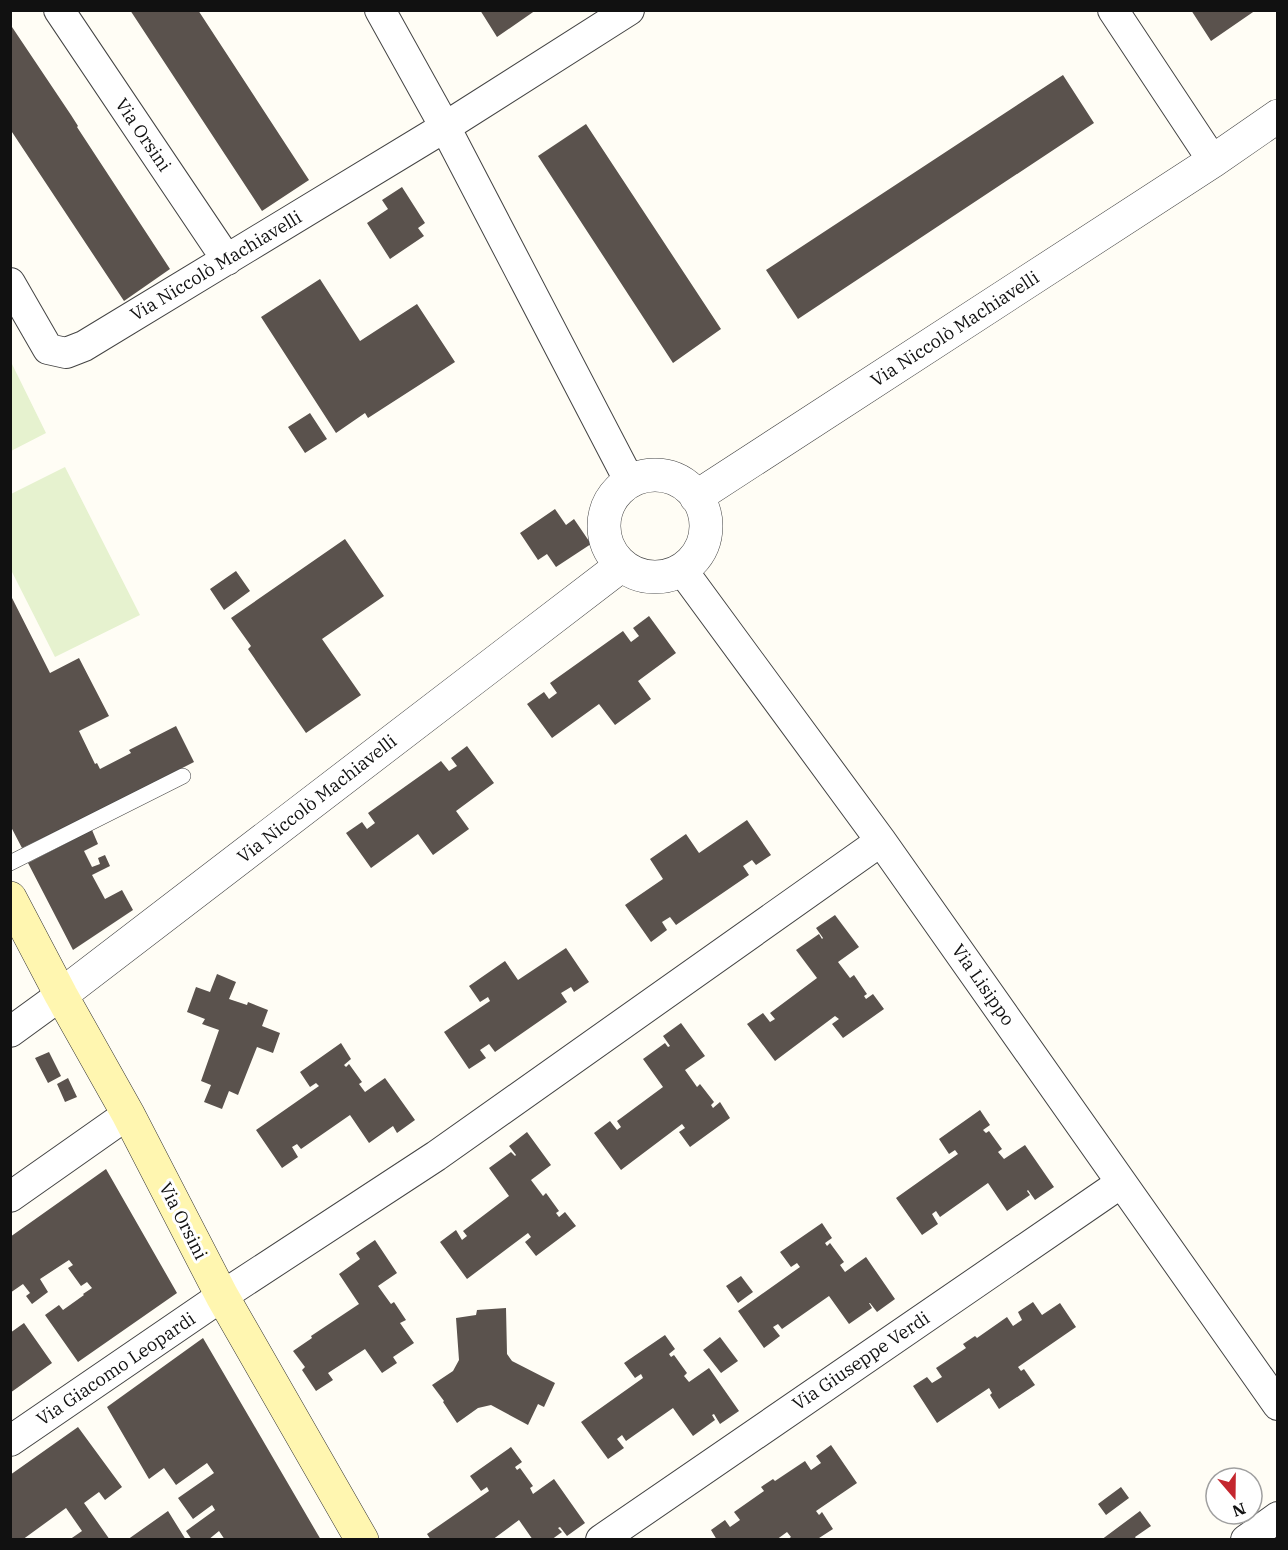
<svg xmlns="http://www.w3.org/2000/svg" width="1288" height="1550" viewBox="0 0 1288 1550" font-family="'IBM Plex Serif',serif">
<rect width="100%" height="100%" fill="#fffdf5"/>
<path fill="#e6f2cf" d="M11,362L46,433L11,451H10Z
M65,467L140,615L55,657L11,570V494Z"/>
<path fill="#5a524d" d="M130,10H198L309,180L262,211Z
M480,10H536L497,37Z
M1191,10H1256L1211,41Z
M10,24L71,115L78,126L77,127L170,269L124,301L10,129Z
M1063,75L1094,123L798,319L766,270Z
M586,124L721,329L673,363L538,156Z
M402,187L425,223L418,228L424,236L390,259L367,223L388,209L382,200Z
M320,279L360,341L417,304L455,362L368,418L365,413L336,433L261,317Z
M310,413L327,439L305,453L288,427Z
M555,509L566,525L574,519L591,544L556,567L547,554L538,560L520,533Z
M345,539L384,596L322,639L361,695L306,733L248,649L251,646L231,618Z
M236,571L250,591L224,610L210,589Z
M10,594L50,673L79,658L109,716L79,731L95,764L97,763L100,769L131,753L129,750L176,726L194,762L92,814L22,848L10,825Z
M649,616L676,653L638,681L651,699L615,725L599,704L552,738L527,704L544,692L549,699L557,693L550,683L623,631L631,642L639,636L633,628Z
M467,746L494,783L456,811L469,829L433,855L418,834L371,868L346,833L362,822L367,829L375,823L368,813L441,761L449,771L457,766L451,758Z
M747,820L771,855L756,865L752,860L743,866L749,875L676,925L670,917L662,922L667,930L651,942L625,905L663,879L650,859L686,834L699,853Z
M92,830L98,844L84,851L92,867L100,864L98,858L105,855L110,866L92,875L105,899L122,890L133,910L73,950L28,863Z
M835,915L859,947L838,962L850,978L854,975L867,994L864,996L866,999L873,994L884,1009L843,1038L832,1024L839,1019L835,1016L775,1061L747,1024L763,1013L770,1022L775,1019L770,1013L817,978L796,950L819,934L822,939L823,938L816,928Z
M566,948L589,982L574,992L571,987L561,993L567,1002L495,1052L489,1044L480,1050L486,1058L469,1069L444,1032L490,1001L488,997L480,1002L469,986L505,961L518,980Z
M217,974L236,982L229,999L247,1005L248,1002L268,1010L262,1026L280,1033L273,1053L257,1047L238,1095L229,1091L222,1109L204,1102L211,1085L201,1081L219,1030L202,1024L205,1019L187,1012L196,987L210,992Z
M681,1023L705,1056L685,1070L697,1087L700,1084L714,1102L711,1105L713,1108L720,1102L730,1118L690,1147L679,1132L685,1128L682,1124L621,1170L594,1133L610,1121L617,1130L621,1127L617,1121L663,1087L643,1059L665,1043L668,1047L670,1046L663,1036Z
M341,1043L351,1059L344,1065L346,1067L349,1064L362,1082L359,1084L365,1092L385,1078L415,1120L397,1133L393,1126L369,1143L350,1115L301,1149L297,1144L292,1147L298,1157L282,1168L256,1130L319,1086L316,1083L310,1087L300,1072Z
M49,1052L61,1076L48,1083L35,1058Z
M68,1078L77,1097L65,1102L57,1084Z
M980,1110L990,1125L983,1130L986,1133L989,1131L1002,1149L998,1152L1004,1159L1025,1145L1054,1187L1035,1200L1028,1190L1027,1191L1030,1195L1007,1211L988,1183L940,1217L936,1211L932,1214L938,1224L922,1235L896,1198L958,1154L955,1150L949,1154L939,1139Z
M527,1132L551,1165L531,1180L543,1196L546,1193L559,1211L556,1213L559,1217L565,1212L576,1226L536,1256L525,1242L531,1237L528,1233L467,1279L440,1242L456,1230L462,1240L467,1236L463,1231L509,1196L489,1168L511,1152L515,1156L516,1155L509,1146Z
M106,1169L177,1293L78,1362L45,1315L59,1305L63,1310L84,1295L83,1294L92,1288L87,1282L81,1286L68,1268L73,1265L69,1260L40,1279L48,1292L32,1304L26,1296L30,1293L23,1284L10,1293V1237Z
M822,1223L832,1238L825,1243L827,1246L830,1243L844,1262L840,1265L845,1272L866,1257L895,1299L877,1312L870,1303H869L872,1308L849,1324L829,1296L782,1329L778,1324L773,1327L780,1336L764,1348L738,1311L800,1267L797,1263L791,1267L780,1252Z
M375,1240L397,1273L378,1286L391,1304L394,1302L406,1320L400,1323L414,1343L393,1357L397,1363L382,1373L365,1349L328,1373L333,1380L316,1391L302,1370L305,1367L293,1351L312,1338L311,1336L359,1304L339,1274L360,1259L356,1253Z
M741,1276L753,1292L738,1303L726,1286Z
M1033,1302L1042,1315L1060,1303L1076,1327L1018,1367L1021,1371L1024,1369L1035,1385L999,1409L990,1395L992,1393L989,1388L937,1423L913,1386L927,1377L932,1383L942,1377L936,1368L966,1348L963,1344L975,1336L977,1338L1007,1317L1013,1326L1022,1320L1018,1312Z
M506,1308L507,1354L512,1361L555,1383L544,1407L538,1404L528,1425L491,1405L478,1408L457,1423L443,1402L444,1401L432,1385L453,1371L459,1360L456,1318L476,1315L477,1310Z
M24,1323L52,1363L10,1393V1333Z
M665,1335L675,1349L669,1354L671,1357L674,1355L687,1373L684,1376L689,1382L709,1368L739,1411L720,1424L714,1414L712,1415L715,1420L693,1436L673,1408L626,1441L622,1435L617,1439L624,1448L608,1459L581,1422L643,1378L641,1374L635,1378L624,1363Z
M720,1337L738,1361L721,1373L703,1350Z
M203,1338L321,1540H225L219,1531L208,1540H192L186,1531L215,1510L212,1505L193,1519L178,1498L214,1473L207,1463L176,1485L164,1468L149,1479L107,1407Z
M78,1427L122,1487L105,1500L99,1492L84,1503L110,1540H69L82,1531L66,1508L22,1540H10V1475Z
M831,1445L857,1483L816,1511L819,1515L822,1512L833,1529L816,1540H787L791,1537L787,1532L776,1540H717L711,1530L725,1520L730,1527L740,1520L734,1512L764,1491L761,1487L773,1479L775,1481L805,1461L811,1470L821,1463L816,1456Z
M511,1447L522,1462L515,1467L517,1470L520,1468L533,1486L530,1488L533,1494L554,1479L585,1523L567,1536L560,1527L558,1528L562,1532L551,1540H533L519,1520L492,1540H431L427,1534L489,1491L487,1487L481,1491L470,1476Z
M1121,1487L1129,1498L1106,1515L1098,1504Z
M168,1511L186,1540H127Z
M1140,1511L1151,1526L1135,1537L1137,1540H1101Z"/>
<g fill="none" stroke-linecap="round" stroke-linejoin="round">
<defs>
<path id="service" d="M10,863L183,776"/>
<path id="minor" d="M59,10L227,260
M380,10L445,127L630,482
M1113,10L1213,161
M10,283L48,349L66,353L84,346L445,127L629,10
M682,570L881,841L1278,1405
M10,1032L61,995
M10,1197L128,1114
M10,1441L222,1296L436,1156L881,841
M601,1540L1121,1183
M1246,1540L1278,1517"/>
<path id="tertiary" d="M604 526a51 51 0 1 1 102 0a51 51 0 1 1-102 0Z
M696,497L1213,161L1278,116
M61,995L622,565"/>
<path id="secondary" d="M10,898L61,995L128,1114L222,1296L362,1540"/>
</defs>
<use href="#service" stroke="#444" stroke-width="16"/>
<use href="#minor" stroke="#444" stroke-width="32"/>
<use href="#tertiary" stroke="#444" stroke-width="34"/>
<use href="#secondary" stroke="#333" stroke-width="34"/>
<use href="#service" stroke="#fff" stroke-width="15"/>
<use href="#minor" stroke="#fff" stroke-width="30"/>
<use href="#tertiary" stroke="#fff" stroke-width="33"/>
<use href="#secondary" stroke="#fff6b0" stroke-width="33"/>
</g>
<g text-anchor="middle" stroke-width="6" stroke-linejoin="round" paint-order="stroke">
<g font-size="18" fill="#111" stroke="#fff">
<text transform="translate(143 135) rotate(56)" y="6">Via Orsini</text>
<text transform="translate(216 266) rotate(-31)" y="6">Via Niccolò Machiavelli</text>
<text transform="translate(955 329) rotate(-33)" y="6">Via Niccolò Machiavelli</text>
<text transform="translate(317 799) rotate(-38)" y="6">Via Niccolò Machiavelli</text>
<text transform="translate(983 985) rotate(55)" y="6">Via Lisippo</text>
<text transform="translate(183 1221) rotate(63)" y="6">Via Orsini</text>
<text transform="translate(861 1361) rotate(-34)" y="6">Via Giuseppe Verdi</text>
<text transform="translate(116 1369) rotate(-34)" y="6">Via Giacomo Leopardi</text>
</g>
</g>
<rect width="1288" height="1550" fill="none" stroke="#111111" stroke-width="24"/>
<g transform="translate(1234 1496) rotate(160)"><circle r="28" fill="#ffffff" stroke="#a0a0a0" stroke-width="1.5"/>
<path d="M0-4.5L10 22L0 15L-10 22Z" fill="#c4262e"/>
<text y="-9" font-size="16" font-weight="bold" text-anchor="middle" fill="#111111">N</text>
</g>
</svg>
